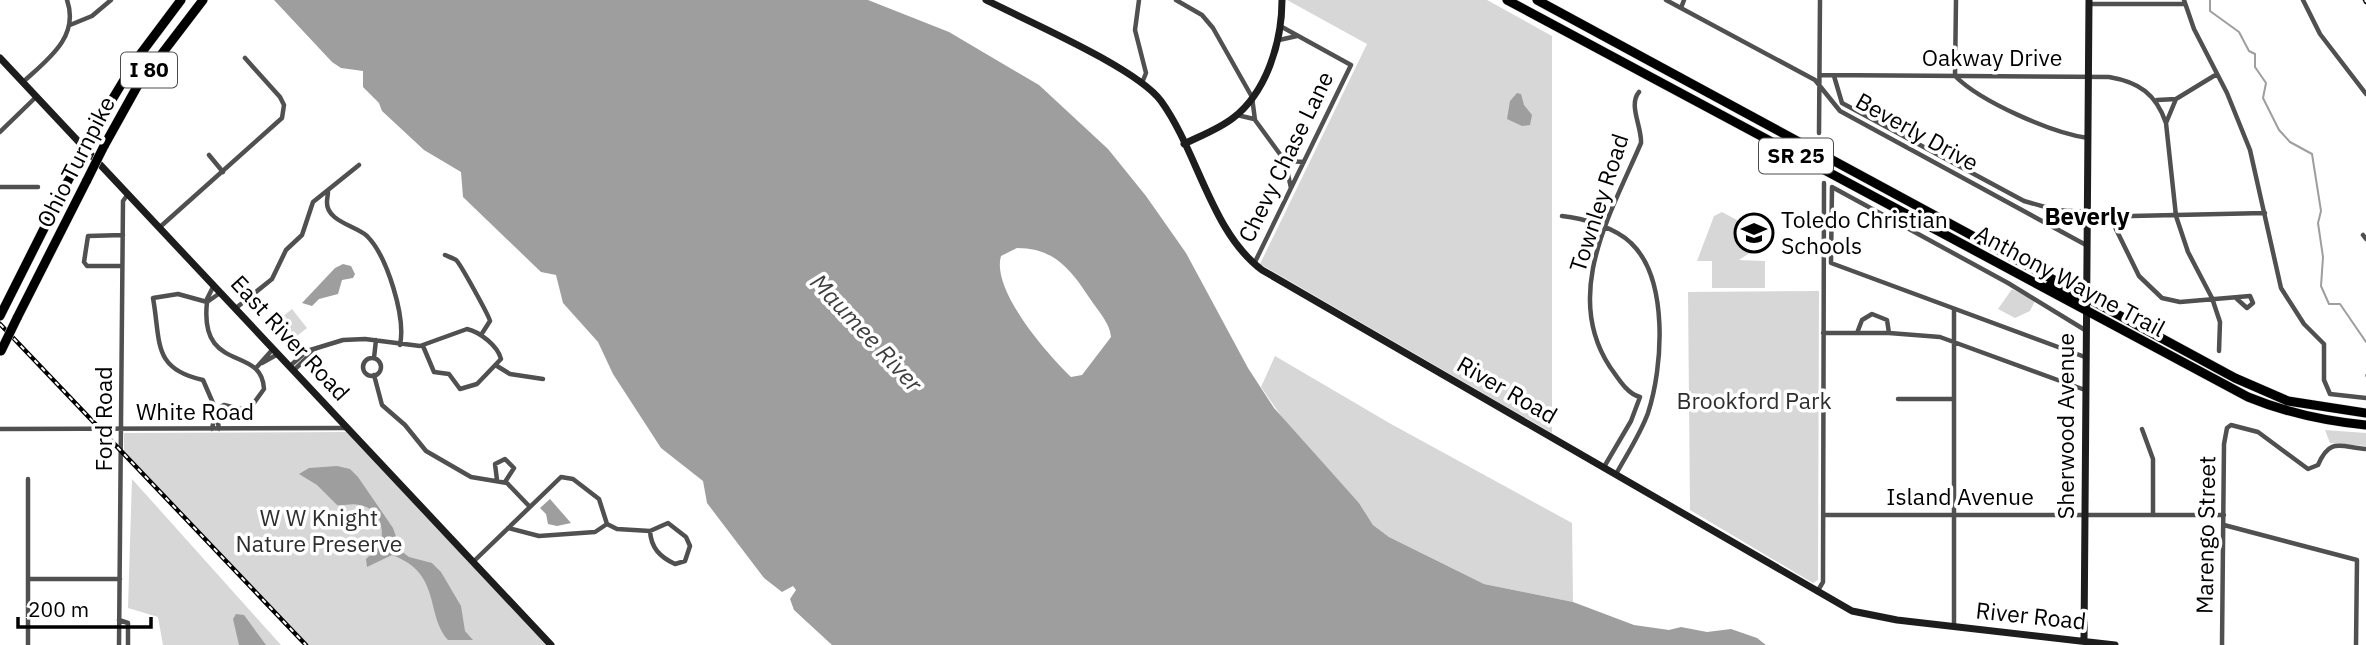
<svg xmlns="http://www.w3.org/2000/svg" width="2366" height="645" viewBox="0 0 2366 645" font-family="'IBM Plex Sans',sans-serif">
<rect width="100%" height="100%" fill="#fff"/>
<path fill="#d7d7d7" d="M1287,0H1487L1552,36V433L1260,264L1367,44Z
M1722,212L1759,232L1757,248L1739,260L1765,261V288H1712V261H1697L1714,216Z
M2012,289L2035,301L2030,311L2015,318L1998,309Z
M1819,291L1818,580L1813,583L1690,510L1688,292Z
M292,309L307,328L287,344L272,325Z
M1275,356L1391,424L1572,523L1573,602L1484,584L1389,537L1373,525L1359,503L1288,426L1261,387Z
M2325,430L2366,433V446L2330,443Z
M346,432L546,645H308L124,453V433Z
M132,479L281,645H163L158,617L128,608Z"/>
<path fill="#9e9e9e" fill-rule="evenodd" d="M274,0H868L949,32L1039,85L1108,149L1146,196L1186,253L1248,368L1274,408L1359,503L1373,525L1389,537L1484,584L1573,602L1634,625L1669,630L1681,627L1707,632L1731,629L1757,638L1766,645H832L794,610L790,599L796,590L793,586L782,592L764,578L707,503L703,481L661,448L613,374L598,342L563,303L556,275L541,272L463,197L461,172L424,150L382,111L379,103L363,87V71L341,68L332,62ZM1017,248C1057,248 1073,273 1093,303C1100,313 1110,324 1111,337L1082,375L1071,377C1047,354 991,290 1001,256Z
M1517,93L1521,94L1524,105L1532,115L1530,125L1522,126L1507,119L1510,101Z
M343,264L351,266L355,274L353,278L342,280L338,294L319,299L312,306L302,303L335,268Z
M337,466L350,469L358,477L393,528L401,551L409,557L432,563L441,572L461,606L465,631L473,640H448C425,614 442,573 392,555L367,567L366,559C371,554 378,550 380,543C386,526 377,507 359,505C352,503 344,506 337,505L317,485L299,474L309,468Z
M550,499L571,523L557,526L548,524L546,514L540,508Z
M236,614L244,615L266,645H239L233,619Z"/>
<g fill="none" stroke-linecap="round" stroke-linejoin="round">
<path stroke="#9e9e9e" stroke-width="2" d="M2210,0V11L2239,32L2249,51L2255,54V67L2266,83L2263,98L2279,130L2290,142L2312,154L2321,211L2318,223L2323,257L2321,286L2329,304H2340L2366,342
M2366,375V376"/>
<defs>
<path id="highway" d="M1507,0L2248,397C2287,413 2324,421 2366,425
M1537,0L2235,378L2288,401L2366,413
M92,133L136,60L181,0
M104,146L138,85L203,0
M2049,286L2074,297H2085
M0,316L75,167
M17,318L87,180"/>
</defs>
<use href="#highway" stroke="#dbdbdb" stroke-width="10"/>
<path stroke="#505050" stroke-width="4.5" d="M1139,0L1135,30L1146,73L1142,83
M1176,0L1202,15L1213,28L1252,97L1255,120L1285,161L1291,188
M1666,0L1815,80L1840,111L2086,245
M1956,0L1955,76C1981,102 2052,133 2088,138
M2184,0L2194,29L2227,93L2250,150L2281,288L2304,324L2324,344V380L2330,394L2366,398
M2303,0L2320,34L2366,94
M2089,4H2185
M1681,8L1684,0
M70,25L92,16L111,0
M1279,40L1297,36
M2217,74L2176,99L2166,123L2176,216L2188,252L2212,298L2220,322L2219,351
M1821,75L2109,77C2139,82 2156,94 2166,123
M1834,76L1842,103L2024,201L2056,210L2087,212
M23,82C47,60 80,37 67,0
M1639,92C1628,105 1642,127 1641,143C1611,213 1562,294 1610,367C1618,378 1627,394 1640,397
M2157,100L2176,99
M1237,115L1254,119
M0,132L36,97
M1819,133L1820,0
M209,155L223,172
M1286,161L1304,162
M0,187H38
M328,191C328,195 327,198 327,202C326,221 356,226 367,236C387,256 406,317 400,345
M1562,216C1583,218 1616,228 1631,243C1669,279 1663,367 1648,413C1640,435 1627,454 1616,474
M2087,217L2265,213
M2110,217L2139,276L2162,298L2180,302L2250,296L2253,303L2247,308L2237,299
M160,227L282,118L284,105L280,97L245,58
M2363,235L2366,239
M445,255C447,256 455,259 456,260C460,263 489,316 490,321L481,335
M1254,264L1351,65L1282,27
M122,266H87L84,262L88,236L123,235
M178,294L207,302C199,375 262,344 264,389L251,407L240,409L224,405L216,410L203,380C152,369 161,342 153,298Z
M206,301L214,285
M207,302L220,293
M236,308L272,279L286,250L302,235L313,202L359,165
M1954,310V627
M2085,330L2008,283L1832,187L1831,263L2085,357
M1823,333H1889L1940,337L2085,390
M1857,333L1862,320L1872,314L1887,320L1889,333
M374,358L376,340
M363 367a9 9 0 1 1 18 0a9 9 0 1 1-18 0Z
M262,363L278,354
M290,366L307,351L343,340L365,339L420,346L467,329C480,332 498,346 501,359L477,384L460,389L449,374L434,372L423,346
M497,366L510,374L543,379
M256,368L273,349
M294,370L315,350
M374,375L382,405L405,425L426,451L471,477L507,483L530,507
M1898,399H1954
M216,410L219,429
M0,429L346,428
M212,429L216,410
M2142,429L2153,459V515
M1604,467L1631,421L1640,397
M497,480L495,464L505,459L514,468L505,482
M1823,515H2224
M2224,525L2357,560L2356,645
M508,528L539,536L595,532L607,524L617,529L650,531C651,548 660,557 675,564L685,561L690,546L686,537L668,523L650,531
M473,562L561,477L573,479L599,499L607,524
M28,579H120
M1817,592L1823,582L1824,183
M119,620L128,623V645
M28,645V479
M119,645L123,201L128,194
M2222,645L2224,444L2227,428L2231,425L2258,432L2308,469L2318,465C2330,437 2340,447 2366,449"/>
<path stroke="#1d1d1d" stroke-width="7" d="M986,0C1027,21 1137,68 1161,101C1198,152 1211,232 1262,270L1852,611L1897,620L2115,645
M0,58L551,645
M1184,144C1200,136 1219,129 1233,118C1267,92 1282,41 1282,0
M2084,641L2089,0"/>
<use href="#highway" stroke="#000" stroke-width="9"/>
<defs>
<path id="rail" d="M2365,0L2366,2
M0,324L306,645"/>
</defs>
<use href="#rail" stroke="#000" stroke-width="4.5"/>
<use href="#rail" stroke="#fff" stroke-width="2" stroke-dasharray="5" stroke-linecap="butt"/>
<defs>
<path id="highway-bridge" d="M75,167L92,133
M87,180L104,146
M1,351L17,318"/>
</defs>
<use href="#highway-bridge" stroke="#dbdbdb" stroke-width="10" stroke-linecap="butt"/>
<use href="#highway-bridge" stroke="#000" stroke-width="9"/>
</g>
<defs>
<symbol id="school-ring" viewBox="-11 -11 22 22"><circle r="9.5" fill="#fff" stroke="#000" stroke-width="1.5"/><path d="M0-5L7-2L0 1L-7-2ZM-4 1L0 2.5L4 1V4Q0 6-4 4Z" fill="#000"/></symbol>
</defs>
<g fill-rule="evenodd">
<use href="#school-ring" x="1732" y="211" width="44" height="44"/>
</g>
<g text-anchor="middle" stroke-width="7" stroke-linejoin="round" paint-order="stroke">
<g fill="#fff" stroke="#4c4c4c" stroke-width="2">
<rect x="121" y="52.5" width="56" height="35" rx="5"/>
<rect x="1759" y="138.5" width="74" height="35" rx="5"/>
</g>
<g font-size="21" font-weight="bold" fill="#000">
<text x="149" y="77">I 80</text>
<text x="1796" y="163">SR 25</text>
</g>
<g font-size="23" fill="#000" stroke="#fff">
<text x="1992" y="66">Oakway Drive</text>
<text transform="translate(1917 132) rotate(29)" y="8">Beverly Drive</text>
<text transform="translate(1286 157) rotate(-64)" y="8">Chevy Chase Lane</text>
<text transform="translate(76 162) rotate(-63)" y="8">Ohio Turnpike</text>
<text transform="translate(1599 203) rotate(-72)" y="8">Townley Road</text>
<text transform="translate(2070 281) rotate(28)" y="8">Anthony Wayne Trail</text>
<text transform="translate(290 338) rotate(47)" y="8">East River Road</text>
<text transform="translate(1507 390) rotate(30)" y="8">River Road</text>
<text x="195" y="420">White Road</text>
<text transform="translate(104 419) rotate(-90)" y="8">Ford Road</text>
<text transform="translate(2066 426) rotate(-90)" y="8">Sherwood Avenue</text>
<text x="1960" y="505">Island Avenue</text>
<text transform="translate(2206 535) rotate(-89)" y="8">Marengo Street</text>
<text transform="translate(2031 616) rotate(6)" y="8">River Road</text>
</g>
<g font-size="23" fill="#000" stroke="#fff" text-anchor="start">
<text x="1781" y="228">Toledo Christian<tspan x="1781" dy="26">Schools</tspan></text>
</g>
<g font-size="23" fill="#2e2e2e" stroke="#fff">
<text x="1754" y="409">Brookford Park</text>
<text x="319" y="526">W W Knight<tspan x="319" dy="26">Nature Preserve</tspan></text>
</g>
<g font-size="24" font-weight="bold" fill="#000" stroke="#fff">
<text x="2087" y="225">Beverly</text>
</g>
<g font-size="24" font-style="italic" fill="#3f3f3f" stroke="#fff">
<text transform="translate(866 333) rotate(47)" y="8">Maumee River</text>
</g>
</g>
<path d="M18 617v10h133v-10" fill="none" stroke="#000000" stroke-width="3.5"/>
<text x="28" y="617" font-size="21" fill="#000000" stroke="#ffffff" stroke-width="5" paint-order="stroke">200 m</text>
</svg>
